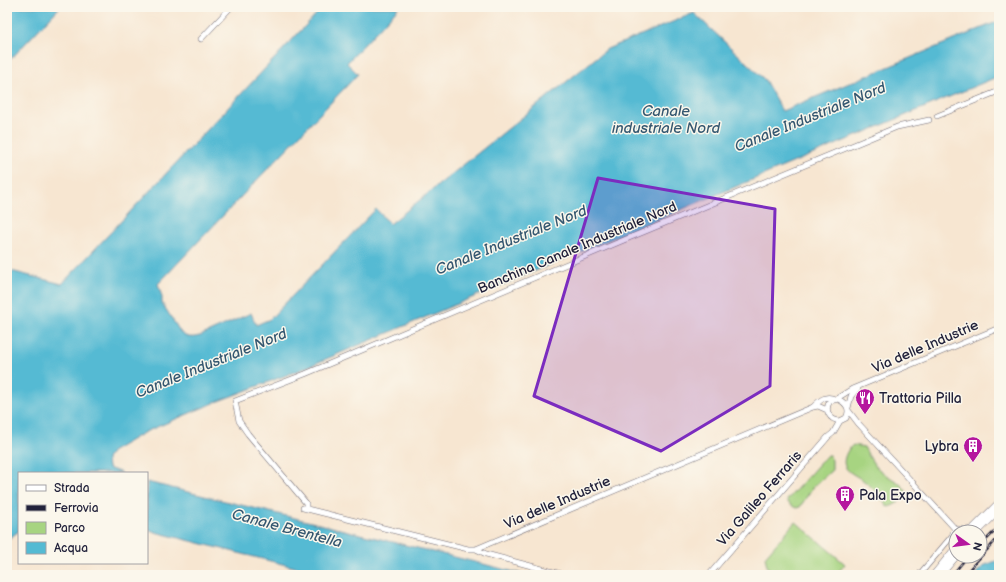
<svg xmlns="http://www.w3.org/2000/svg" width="1006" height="582" viewBox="0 0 1006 582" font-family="'Balsamiq Sans',sans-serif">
<rect width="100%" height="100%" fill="#fbf7ec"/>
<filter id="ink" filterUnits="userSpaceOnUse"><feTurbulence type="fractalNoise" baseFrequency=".025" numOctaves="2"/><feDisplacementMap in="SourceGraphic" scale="8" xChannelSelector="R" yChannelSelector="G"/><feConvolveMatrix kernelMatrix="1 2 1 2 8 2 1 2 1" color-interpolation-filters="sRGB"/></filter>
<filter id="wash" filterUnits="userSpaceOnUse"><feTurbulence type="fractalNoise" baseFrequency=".012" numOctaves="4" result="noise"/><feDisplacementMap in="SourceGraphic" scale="16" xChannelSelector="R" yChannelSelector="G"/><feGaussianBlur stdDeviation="0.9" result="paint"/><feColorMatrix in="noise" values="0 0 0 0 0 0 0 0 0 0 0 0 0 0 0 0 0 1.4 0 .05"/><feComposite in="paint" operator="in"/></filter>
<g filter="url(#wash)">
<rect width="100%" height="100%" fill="#f7e6d1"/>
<path fill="#a7d481" stroke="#647b5e" d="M853,445L864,447C869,456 873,465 881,471C889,478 901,482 906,491C905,498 895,506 888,507C880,497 874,488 864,481C859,477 849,473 846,468C841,462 847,449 853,445Z
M827,455H829L832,460V470L813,487L800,507L796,508C792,506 788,504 787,500Z
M796,522L845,564L836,575H769L765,557L794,523Z"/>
<path fill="#54bad3" stroke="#3b6e87" d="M7,7H60L7,63Z
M323,7H399L347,63L358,74L158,284L162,297V303L181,333C187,338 192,338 200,336L251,313L256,325L270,319L376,209L390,224L607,49L694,13L765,80L782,111L999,21V76L300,370L221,400L145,432L111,452L107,459L108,468L122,473H19V531L7,540V270L62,284Z
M147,482L483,564L526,575H326L147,530Z
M999,560V575H974L985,565Z"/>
</g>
<g filter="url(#ink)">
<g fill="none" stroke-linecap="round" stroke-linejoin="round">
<defs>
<path id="minor" d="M201,39L231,7
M937,116L999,91
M836,399L852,389L999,328
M838,399C846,403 851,409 846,418L840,421C829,420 824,410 830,401Z
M813,407C820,400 825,395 835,399
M848,408L851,396L858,388
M848,410L858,423L958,532
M303,508L468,549H476L813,407L818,406L827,410
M306,509V503L248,434L239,421L235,401L305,374L624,240L897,127L929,120
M956,529L965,530L974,529
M476,549L486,554L565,575
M709,575L828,437L833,433L840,421
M919,575L952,536L954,531V527"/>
<path id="highway" d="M970,532L999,503
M977,532L999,510
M934,575L956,548
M940,575L956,556"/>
</defs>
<use href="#minor" stroke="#6d6770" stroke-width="6"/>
<use href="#highway" stroke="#6d6770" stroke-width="8"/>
<use href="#minor" stroke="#fff" stroke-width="5"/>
<use href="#highway" stroke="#fff" stroke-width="7"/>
<defs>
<path id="rail" d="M980,546L999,527
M952,575L968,556
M964,575L999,537"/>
</defs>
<use href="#rail" stroke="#22223b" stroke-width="2.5"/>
<use href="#rail" stroke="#fbf7ec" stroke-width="1" stroke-dasharray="3" stroke-linecap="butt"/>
</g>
</g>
<path fill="#7b2cbf" fill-opacity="0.2" stroke="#7b2cbf" stroke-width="3" stroke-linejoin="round" d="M598,178L775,209L770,386L661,451L534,396Z"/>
<defs>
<symbol id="restaurant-pin" viewBox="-11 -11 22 30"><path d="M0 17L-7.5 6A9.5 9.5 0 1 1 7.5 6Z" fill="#b5179e" stroke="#fbf7ec"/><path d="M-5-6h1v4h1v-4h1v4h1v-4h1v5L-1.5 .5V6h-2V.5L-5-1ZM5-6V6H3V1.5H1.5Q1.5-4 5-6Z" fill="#fff"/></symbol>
<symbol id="building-pin" viewBox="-11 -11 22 30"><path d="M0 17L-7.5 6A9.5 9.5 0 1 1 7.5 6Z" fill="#b5179e" stroke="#fbf7ec"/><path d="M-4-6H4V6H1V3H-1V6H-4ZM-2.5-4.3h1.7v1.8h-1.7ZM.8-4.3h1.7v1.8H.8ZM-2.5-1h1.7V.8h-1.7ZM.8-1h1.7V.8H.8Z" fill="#fff"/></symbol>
</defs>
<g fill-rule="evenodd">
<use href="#restaurant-pin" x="854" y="387" width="22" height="30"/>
<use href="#building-pin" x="962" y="435" width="22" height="30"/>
<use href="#building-pin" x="834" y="484" width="22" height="30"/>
</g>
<g text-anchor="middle" stroke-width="3" stroke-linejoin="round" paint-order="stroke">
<g font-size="14" fill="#22223b" stroke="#fbf7ec">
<text transform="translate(577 247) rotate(-23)" y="5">Banchina Canale Industriale Nord</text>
<text transform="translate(925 346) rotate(-23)" y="5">Via delle Industrie</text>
<text transform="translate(759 498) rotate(-49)" y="5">Via Galileo Ferraris</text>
<text transform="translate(557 502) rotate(-23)" y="5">Via delle Industrie</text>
</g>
<g font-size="14" fill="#22223b" stroke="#fbf7ec" text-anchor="start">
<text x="879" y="403">Trattoria Pilla</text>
<text x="959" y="451" text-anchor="end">Lybra</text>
<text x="859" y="500">Pala Expo</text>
</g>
<g font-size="15" font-style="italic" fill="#345770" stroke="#fbf7ec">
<text x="666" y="116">Canale<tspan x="666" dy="17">industriale Nord</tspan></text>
<text transform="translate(810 117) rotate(-22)" y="5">Canale Industriale Nord</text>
<text transform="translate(511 240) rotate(-22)" y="5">Canale Industriale Nord</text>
<text transform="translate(211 363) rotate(-22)" y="5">Canale Industriale Nord</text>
<text transform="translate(287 528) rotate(15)" y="5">Canale Brentella</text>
</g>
</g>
<rect width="1006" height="582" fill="none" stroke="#fbf7ec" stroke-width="24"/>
<rect x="18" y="472" width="130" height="92" fill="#fbf7ec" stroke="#a4a2a5"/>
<rect x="26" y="485" width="20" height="6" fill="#ffffff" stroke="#a4a2a5"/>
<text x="54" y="492" font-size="12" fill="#22223b">Strada</text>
<rect x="26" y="505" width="20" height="6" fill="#22223b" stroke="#a4a2a5"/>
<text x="54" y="512" font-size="12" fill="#22223b">Ferrovia</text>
<rect x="26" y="522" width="20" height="12" fill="#a7d481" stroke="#a4a2a5"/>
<text x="54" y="532" font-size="12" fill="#22223b">Parco</text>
<rect x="26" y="542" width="20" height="12" fill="#54bad3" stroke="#a4a2a5"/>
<text x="54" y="552" font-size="12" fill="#22223b">Acqua</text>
<g transform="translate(968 544) rotate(104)"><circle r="19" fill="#fbf7ec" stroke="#a4a2a5"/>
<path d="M0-3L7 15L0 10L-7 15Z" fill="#b5179e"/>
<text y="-6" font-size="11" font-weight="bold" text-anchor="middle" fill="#22223b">N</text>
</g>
</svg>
